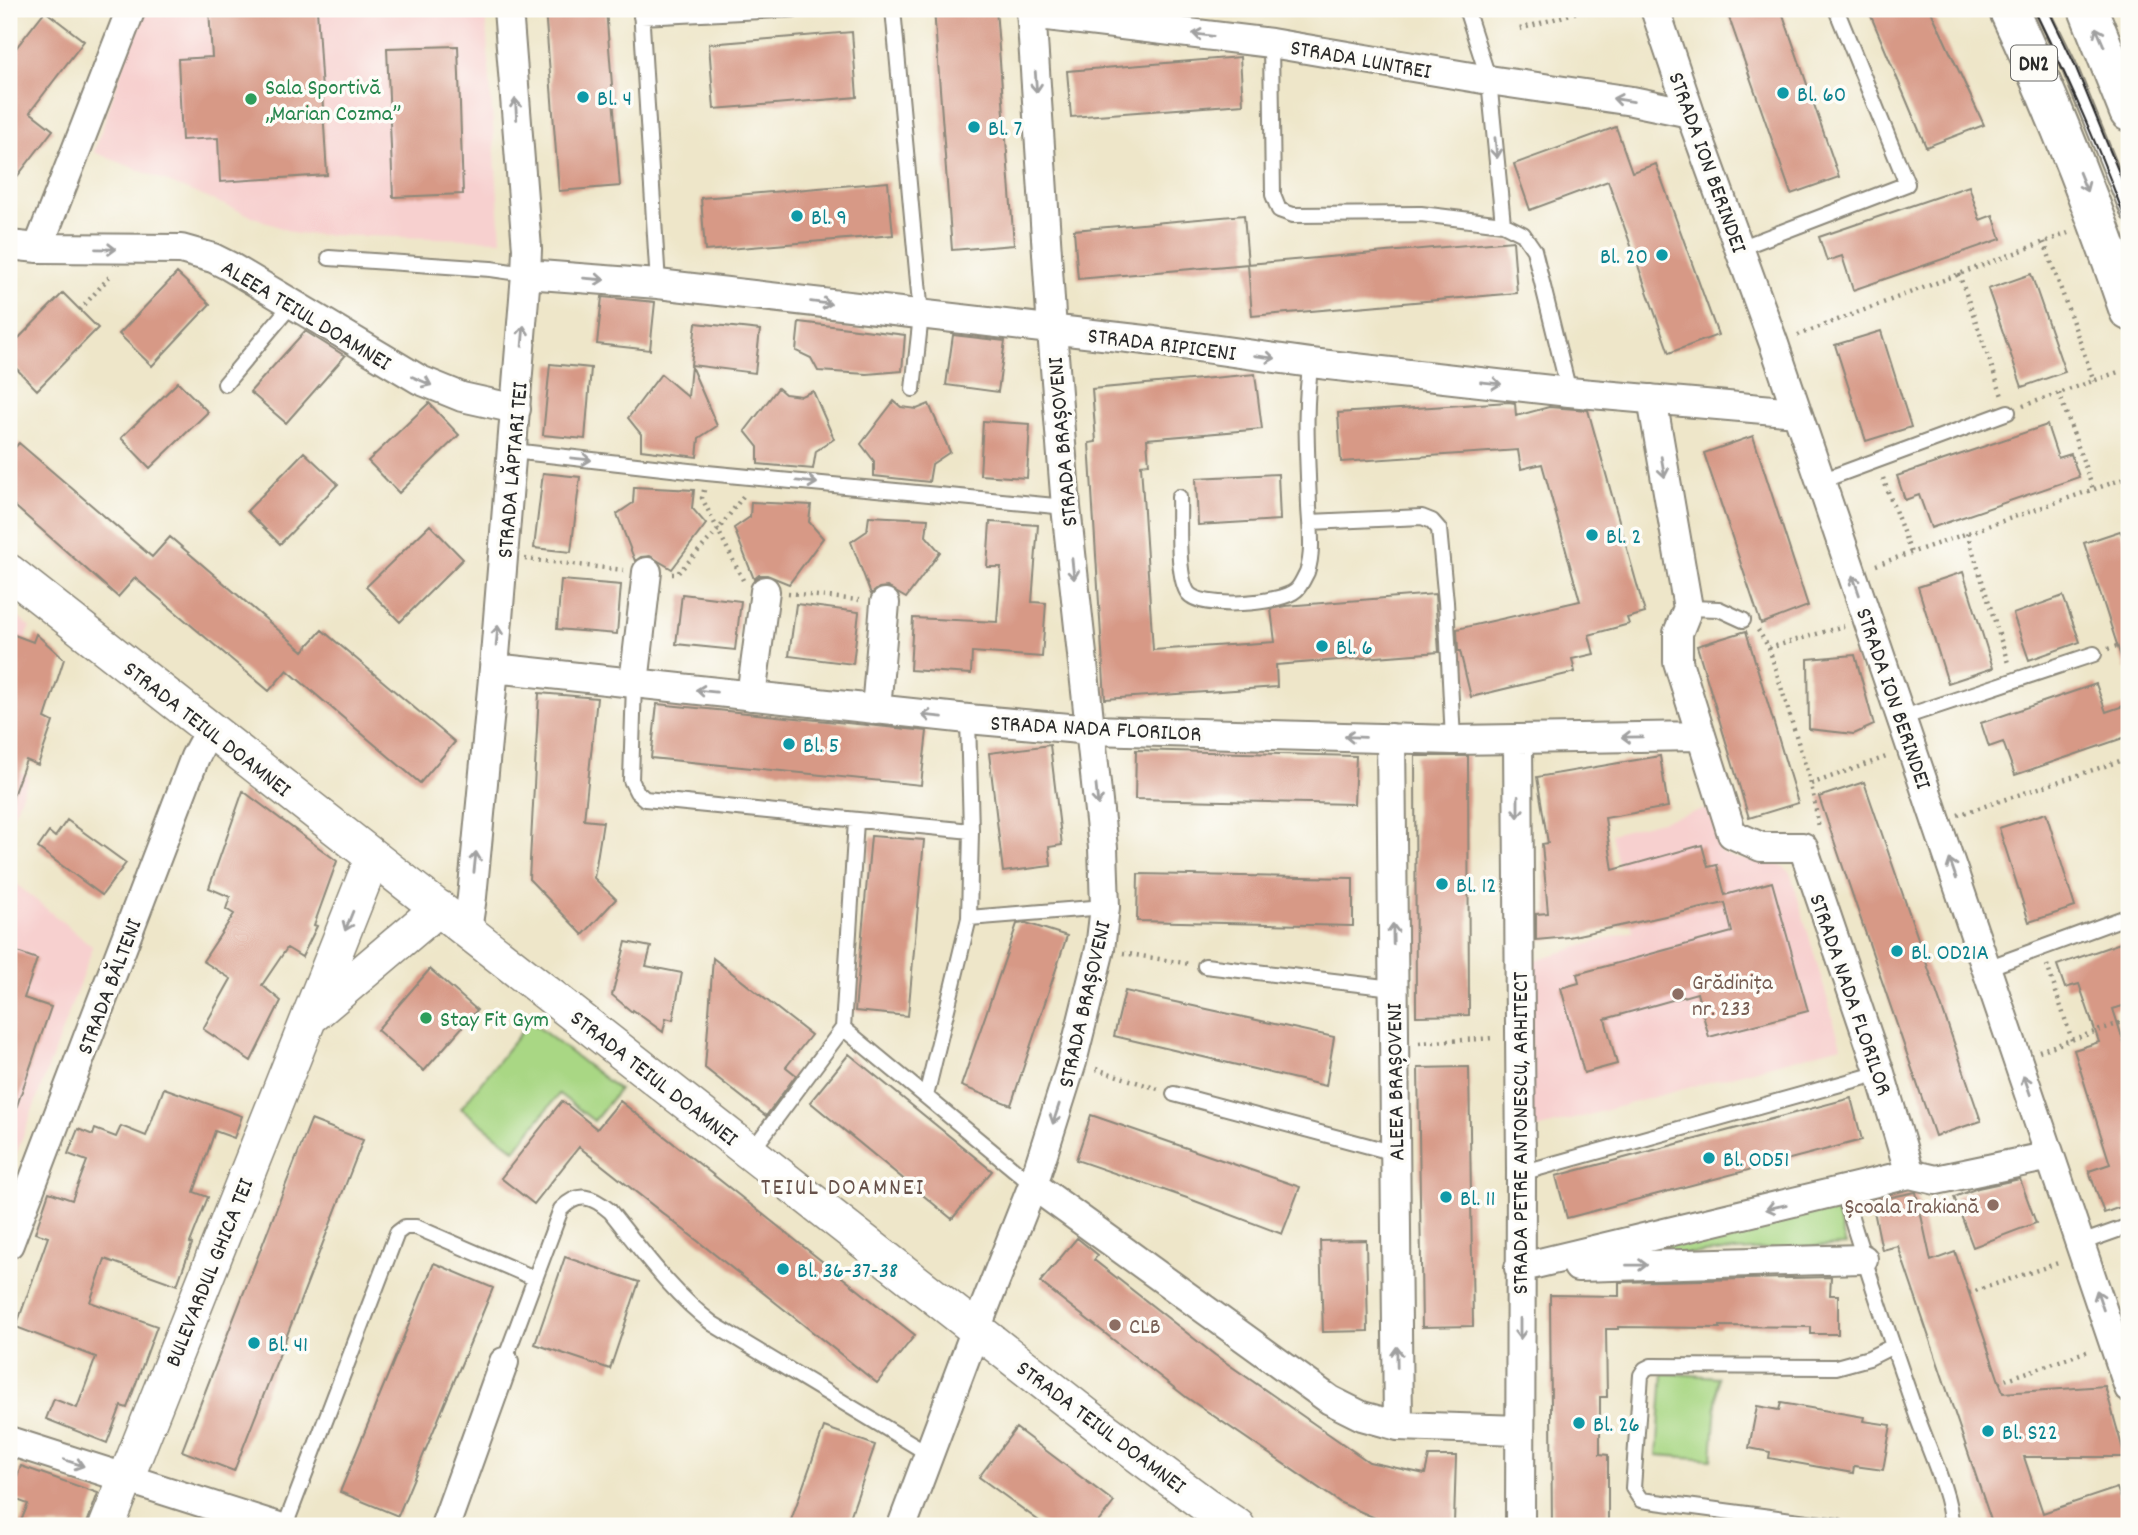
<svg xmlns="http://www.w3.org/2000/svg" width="2138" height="1535" viewBox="0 0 2138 1535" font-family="Dekko,sans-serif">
<rect width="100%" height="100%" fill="#fdfcf7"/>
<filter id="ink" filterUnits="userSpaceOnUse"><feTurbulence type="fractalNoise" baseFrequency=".0143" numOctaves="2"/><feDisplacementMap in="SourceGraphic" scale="14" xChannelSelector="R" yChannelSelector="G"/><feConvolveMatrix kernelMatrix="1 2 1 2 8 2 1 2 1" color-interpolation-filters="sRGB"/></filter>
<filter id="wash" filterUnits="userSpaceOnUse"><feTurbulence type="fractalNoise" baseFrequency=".00686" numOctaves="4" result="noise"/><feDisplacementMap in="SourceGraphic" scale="28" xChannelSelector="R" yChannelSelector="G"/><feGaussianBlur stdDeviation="1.57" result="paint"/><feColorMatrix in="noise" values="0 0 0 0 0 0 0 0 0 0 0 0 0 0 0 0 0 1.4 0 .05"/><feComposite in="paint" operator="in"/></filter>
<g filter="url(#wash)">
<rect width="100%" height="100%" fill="#eee6c9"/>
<path fill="#f7d0cf" d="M142,9H485L501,240L296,234L94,152Z
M9,610L30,627L9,687Z
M9,769L29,776L9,826Z
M1711,808L1722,853L1734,858L1777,863L1790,871L1841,1046L1530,1131L1531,961L1633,931L1611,834Z
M9,878L93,947L9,1174Z"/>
<path fill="#a9d784" stroke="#6a8158" stroke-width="2" d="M530,1021L619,1090L594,1121L559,1094L515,1150L461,1108Z
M1834,1204L1846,1245L1592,1259Z
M1663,1373L1718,1377L1712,1459L1657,1455Z"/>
<g id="blocks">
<path fill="#d79986" d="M209,9H317L327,175L220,182L218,138L182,140L178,59L212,57Z
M545,9H606L620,186L559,191Z
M934,9H996L1014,245L952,250Z
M1726,9H1781L1839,177L1791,194Z
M1868,9H1930L1984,125L1926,147Z
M45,11L84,41L30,112L53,130L9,187V57Z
M852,32L857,97L714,109L709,44Z
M458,46L463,194L393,197L387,48Z
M1240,57L1243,104L1071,117L1067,71Z
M1616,127L1632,172L1656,164L1718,335L1669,353L1608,181L1530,210L1514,164Z
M888,182L893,235L705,251L701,198Z
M1969,186L1980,220L1993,215L2001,239L1853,290L1842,256L1827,261L1819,237Z
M1244,215L1248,264L1078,279L1074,230Z
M1513,241L1517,293L1252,316L1248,264Z
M177,273L210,304L152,366L119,334Z
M2031,274L2065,372L2022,387L1988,289Z
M63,293L98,328L37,390L9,361V348Z
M602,297L655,302L650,350L597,344Z
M799,322L905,335L902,371L867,374L818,371L811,358L796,351Z
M696,323L760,330L755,373L691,365Z
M305,331L345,356L286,423L250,392Z
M1881,331L1911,427L1866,441L1835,345Z
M953,335L1005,341L998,392L946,385Z
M550,364L591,368L585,439L543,435Z
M691,366L717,426L699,438L697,457L641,450V434L628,418L661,374L688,397Z
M1255,374L1262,429L1147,439L1149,464L1141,465L1153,650L1275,642L1271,609L1285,606L1435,594L1439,652L1276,665L1277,687L1105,699L1089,443L1096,442L1092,389Z
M178,382L208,412L150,468L121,438Z
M778,388L785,394L801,396L813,391L834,439L816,451L813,469L758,464V447L745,431Z
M894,401L901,407L917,409L929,404L950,452L932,464L929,482L874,476V461L861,444Z
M1509,402L1515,403L1516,416L1549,407L1588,410L1645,613L1627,618L1629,624L1589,635L1594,654L1572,659L1575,672L1471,697L1460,651H1458L1457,629L1580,601L1542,464L1521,469L1518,450L1341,462L1338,413Z
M429,403L459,435L399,493L368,461Z
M983,421L1030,424L1027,478L980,475Z
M2047,425L2058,458L2071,454L2079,477L1931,528L1919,495L1905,500L1897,476Z
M1753,436L1808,606L1761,624L1704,453Z
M19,443L152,557L170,537L303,651L322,630L455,742L420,783L287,670L269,691L135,578L118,597L9,501V454Z
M304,452L338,484L280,544L247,511Z
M543,473L580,477L571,552L534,548Z
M1278,474L1280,520L1198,525L1196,478Z
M634,487L694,490L692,508L706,524L672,569L650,556L641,557L635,561L617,514L633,503Z
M751,502L811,505L809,522L823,538L789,584L767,575H759L754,579L734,528L750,517Z
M869,516L928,519L926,536L940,552L906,598L887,587L879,588L871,594L851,542L867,531Z
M990,522L1038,525L1032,602L1046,603L1042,657L972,652L971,674L910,670L913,618L997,622L1001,567H987Z
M430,525L463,559L400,622L366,587Z
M2120,531L2129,546V668L2125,669L2084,543Z
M1963,572L1993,668L1948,683L1918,587Z
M561,580L621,585L617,634L557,629Z
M682,594L741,601L735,650L676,644Z
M2063,596L2080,642L2029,660L2013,614Z
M796,604L859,612L853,664L789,656Z
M1746,631L1798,803L1749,818L1697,646Z
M9,633L33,642L36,634L64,659L45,718L53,722L38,765L26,760L11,801L9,800Z
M1855,655L1874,725L1854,734L1809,729L1808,659Z
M2096,684L2106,712L2129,704V736L2015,775L2003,742L1989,747L1981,723Z
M539,693L597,698L584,820L603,822L594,878L616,899L583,935L529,879Z
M657,704L927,731L921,785L651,758Z
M1050,745L1062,845L1049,847L1051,866L1003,872L989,753Z
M1136,750L1356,756L1354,804L1135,799Z
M1415,756H1468L1469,1015L1416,1016Z
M1660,756L1668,807L1605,818L1613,870L1702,845L1708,867L1717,865L1725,895L1772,882L1808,1011L1709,1037L1697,993L1605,1019L1617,1064L1584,1073L1561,988L1579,983L1577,974L1732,932L1725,903L1569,937L1536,940V914L1548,913L1542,844L1548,843L1537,777Z
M1864,782L1981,1121L1935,1136L1819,797Z
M243,791L337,861L314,925L317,926L302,957L287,948L262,985L281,1001L251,1061L203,1029L231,979L203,961L234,914L226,909L230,897L209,888Z
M2046,813L2075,907L2029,922L1999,828Z
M67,820L126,863L102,895L38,848L49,832L55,837Z
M871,836L924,840L908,1016L855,1011Z
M1138,874L1353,878V926L1137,921Z
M1026,923L1067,936L1011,1105L961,1086L1017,924Z
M2129,940V1004L2113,1009L2129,1059V1211L2125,1212L2123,1206L2104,1213L2089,1171L2110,1164L2074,1050L2099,1042L2079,984L2065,988L2057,965Z
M626,942L651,947L646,966L682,973L673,1020L666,1018L663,1032L633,1010L632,1012L612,995Z
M9,949L37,959L24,998L51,1007L12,1120H9Z
M713,958L811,1035L786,1067L796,1075L766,1116L705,1068Z
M430,969L477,1010L424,1071L377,1030Z
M1125,991L1334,1037L1326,1086L1114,1036Z
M849,1054L992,1171L952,1219L810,1102Z
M1469,1067L1473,1326L1422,1327L1418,1068Z
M164,1088L242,1116L234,1138L215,1131L194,1192L208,1197L190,1243L192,1244L177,1285L105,1259L90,1302L157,1326L127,1408L121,1406L107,1443L46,1419L54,1399L77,1408L96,1357L16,1327L48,1237L35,1233L49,1192L72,1200L87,1161L68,1154L78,1129L93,1135L95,1129L116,1137L121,1126L146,1136Z
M1851,1098L1862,1140L1567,1218L1556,1176Z
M562,1101L597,1129L620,1101L915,1335L877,1383L579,1147L534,1204L501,1178Z
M1091,1115L1300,1187L1282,1234L1187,1198L1076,1160Z
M311,1120L363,1140L234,1471L182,1451Z
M2020,1179L2036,1223L1973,1247L1954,1197L1978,1188Z
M1916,1192L1931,1261L1955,1252L2003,1393L2105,1386L2125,1457H2024L2043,1513L2117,1488L2129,1521V1526H1993L1898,1246L1882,1250L1872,1201Z
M1077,1238L1098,1255L1094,1260L1215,1355L1369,1462L1425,1474L1429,1456H1456L1454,1524L1382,1521L1341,1503L1186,1397L1040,1282Z
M1366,1240L1368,1331L1323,1332L1320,1241Z
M565,1257L639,1282L610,1369L535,1344Z
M434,1263L493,1288L398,1516L340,1492Z
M1831,1277L1830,1295H1838V1334H1811V1327L1720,1326V1328L1618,1327V1329H1606L1607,1397H1600V1454L1608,1455V1526H1552L1550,1295L1619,1296V1282Z
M1781,1403L1864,1417L1863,1421L1891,1425L1883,1470L1854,1466L1853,1473L1769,1458L1770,1452L1749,1448L1757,1406L1779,1410Z
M824,1427L875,1445L847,1526H789Z
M1016,1428L1114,1502L1095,1526H1046L979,1477Z
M21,1466L98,1493L86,1526H19L28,1504L9,1497Z"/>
</g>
</g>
<g filter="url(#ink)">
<use href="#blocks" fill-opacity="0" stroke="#8c887a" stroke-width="2"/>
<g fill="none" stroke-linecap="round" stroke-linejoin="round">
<defs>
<path id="service" d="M641,9L658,284
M893,9L921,315L913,389
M1466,9L1489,80L1503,224
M2041,9L2068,64L2129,214
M641,17L799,9
M1271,43L1273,195L1279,210L1293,215L1421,214L1503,224L1523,234L1534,250L1569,392
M1740,248L1907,184L1836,9
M329,258L491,269L526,274
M225,384L292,304
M513,451L707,473L1066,507
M1821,481L2008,412
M1179,497C1180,519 1176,576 1188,593C1201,610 1281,604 1296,590C1300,587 1305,576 1307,572C1314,552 1310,527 1309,507C1308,459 1303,411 1311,363
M1310,522L1422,517L1432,521L1439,529L1446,602L1453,740
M1688,608L1719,609L1743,620
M634,683L631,780L637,792L645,799L971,831
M1901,718L2094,654
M969,918L1105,907
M1205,966L1393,988
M1987,968L2129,916
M843,1028L1033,1185
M1174,1094L1395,1153
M926,1096L969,918L971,831L968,719
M751,1152L843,1028L856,821
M1521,1173L1880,1073
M1843,1191C1866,1268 1892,1344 1918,1419C1928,1447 1952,1499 1951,1526
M2081,1243L2129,1226
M504,1362L561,1209C579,1191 592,1196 610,1211C642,1251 672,1293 713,1324L929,1454
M285,1526L397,1233L405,1227H416L534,1278
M1838,1526L1641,1500L1633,1488L1641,1375L1645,1369L1651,1366L1836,1367L1869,1358L1893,1346"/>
<path id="minor" d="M1655,9L1690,113L1774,344L2129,1388
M1031,14L1271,43L1489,80L1632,101L1690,113
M9,245L38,248L181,249L213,258L229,266L420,380L462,397L516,409
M38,248L131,9
M526,274L658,284L1154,341L1311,363L1569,392L1797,412
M1652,399L1688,608L1678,633V662L1732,834L1761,847H1803L1880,1073L1910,1174L1936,1180L2050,1156
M494,668L968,719L1091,730L1453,740L1700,736
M634,683L647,572
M751,696L765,591
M876,710L885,603
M1391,738L1398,1426
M1518,739L1521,1173L1520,1526
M467,930L472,897L494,668L526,274L527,249L508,9
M1033,1185L1330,1400L1362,1416L1398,1426L1520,1430
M9,1244L195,757L210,729
M1578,1267L1863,1259
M1519,1268L1910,1174
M9,1441L276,1526
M445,1526L504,1362
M902,1526L976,1329L1033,1185L1072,1062L1100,949L1105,907L1103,848L1066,507L1052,330L1031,9"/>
<path id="tertiary" d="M9,572L1106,1431L1204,1504L1237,1526
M314,1014L439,908
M107,1526L373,857"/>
<path id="primary" d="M2008,9C2054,107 2094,208 2129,311
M2088,9L2129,112"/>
</defs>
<use href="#service" stroke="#8c887a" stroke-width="18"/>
<use href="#minor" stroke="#8c887a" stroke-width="32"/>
<use href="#tertiary" stroke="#8c887a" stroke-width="38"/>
<use href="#primary" stroke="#8c887a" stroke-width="42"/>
<path stroke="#8c887a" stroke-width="4.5" stroke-dasharray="2 5" stroke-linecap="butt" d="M1520,29L1588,9
M2044,242L2094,381
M1959,274L2002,396
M80,310L112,274
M1798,335L2068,233
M2059,393L2093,489
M2023,406L2121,371
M1883,478L1911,553
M704,490L702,498L743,580
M1967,533L2009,666
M525,559L624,570
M1876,565L2129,477
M672,574H677L718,530L744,495
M788,593L859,600
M1758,630L1769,648L1844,626
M1769,648L1811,784L1819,827
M2108,649L2129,642
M2125,759L2129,770
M1811,784L1889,756
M1958,815L2129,758
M1123,953L1190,964
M2047,965L2072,1040
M1419,1043L1494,1038
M2039,1051L2129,1020
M1096,1069L1158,1089
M1969,1293L2061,1262
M1999,1382L2091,1350"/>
<use href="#service" stroke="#fff" stroke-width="14"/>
<use href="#minor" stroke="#fff" stroke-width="28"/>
<use href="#tertiary" stroke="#fff" stroke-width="35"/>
<use href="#primary" stroke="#fff" stroke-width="38"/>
<path stroke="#2b2b2b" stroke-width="2" d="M2034,9C2069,81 2103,155 2129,230
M2048,9L2074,63L2129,197"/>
</g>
<defs><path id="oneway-shaft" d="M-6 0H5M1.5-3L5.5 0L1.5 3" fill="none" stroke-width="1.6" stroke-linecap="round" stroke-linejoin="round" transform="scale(1.75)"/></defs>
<g stroke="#a0a0a0">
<use href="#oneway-shaft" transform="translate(1203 35) rotate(-173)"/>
<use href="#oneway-shaft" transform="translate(2100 37) rotate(-113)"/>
<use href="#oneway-shaft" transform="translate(1036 82) rotate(86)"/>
<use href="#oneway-shaft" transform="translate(1623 100) rotate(-171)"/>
<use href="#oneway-shaft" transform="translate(516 109) rotate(-94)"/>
<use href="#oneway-shaft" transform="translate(1496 148) rotate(84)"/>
<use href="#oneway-shaft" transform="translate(2083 182) rotate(68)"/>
<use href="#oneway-shaft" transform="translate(106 249) rotate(1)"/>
<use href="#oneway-shaft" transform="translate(594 279) rotate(5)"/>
<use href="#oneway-shaft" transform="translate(821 303) rotate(7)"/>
<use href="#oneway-shaft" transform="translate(523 336) rotate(-85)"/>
<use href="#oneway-shaft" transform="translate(1265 357) rotate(8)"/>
<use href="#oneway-shaft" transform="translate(422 381) rotate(24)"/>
<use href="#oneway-shaft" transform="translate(1491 383) rotate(6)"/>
<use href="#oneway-shaft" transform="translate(581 459) rotate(6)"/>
<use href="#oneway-shaft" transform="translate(1663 467) rotate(80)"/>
<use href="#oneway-shaft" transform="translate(807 482) rotate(6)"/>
<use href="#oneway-shaft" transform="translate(1073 569) rotate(84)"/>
<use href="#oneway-shaft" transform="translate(1856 585) rotate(-109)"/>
<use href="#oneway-shaft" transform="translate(497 636) rotate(-85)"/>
<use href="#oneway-shaft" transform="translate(706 691) rotate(-174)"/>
<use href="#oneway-shaft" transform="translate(932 716) rotate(-174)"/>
<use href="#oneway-shaft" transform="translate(1355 737) rotate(-178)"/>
<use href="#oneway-shaft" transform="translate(1632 737) rotate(179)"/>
<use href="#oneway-shaft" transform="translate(1097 795) rotate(84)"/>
<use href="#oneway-shaft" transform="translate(1518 807) rotate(90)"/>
<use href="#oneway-shaft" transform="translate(475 862) rotate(-84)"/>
<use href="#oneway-shaft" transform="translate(1953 869) rotate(-109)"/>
<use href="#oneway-shaft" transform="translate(349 921) rotate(112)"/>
<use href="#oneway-shaft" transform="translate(1393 934) rotate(-91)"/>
<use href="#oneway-shaft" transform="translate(2027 1085) rotate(-109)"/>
<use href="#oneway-shaft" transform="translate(1056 1114) rotate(108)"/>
<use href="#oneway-shaft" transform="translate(1776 1207) rotate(167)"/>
<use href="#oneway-shaft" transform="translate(1637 1265) rotate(-1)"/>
<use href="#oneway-shaft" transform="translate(2100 1300) rotate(-109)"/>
<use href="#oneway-shaft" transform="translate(1520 1329) rotate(90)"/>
<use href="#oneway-shaft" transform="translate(1397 1357) rotate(-91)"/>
<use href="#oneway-shaft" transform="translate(74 1463) rotate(18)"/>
</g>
</g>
<g fill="#0f9aa8" stroke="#fdfcf7" stroke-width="2.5">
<circle cx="1783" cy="93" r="7"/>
<circle cx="583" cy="97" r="7"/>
<circle cx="974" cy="127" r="7"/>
<circle cx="797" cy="216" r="7"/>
<circle cx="1662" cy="255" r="7"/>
<circle cx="1592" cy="535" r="7"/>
<circle cx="1322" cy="646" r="7"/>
<circle cx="789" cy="744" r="7"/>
<circle cx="1442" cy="884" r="7"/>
<circle cx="1897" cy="951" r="7"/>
<circle cx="1709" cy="1158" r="7"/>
<circle cx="1446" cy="1197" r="7"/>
<circle cx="783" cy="1269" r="7"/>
<circle cx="254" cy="1343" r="7"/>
<circle cx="1579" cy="1423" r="7"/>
<circle cx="1988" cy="1431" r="7"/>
</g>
<g fill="#2e9e5b" stroke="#fdfcf7" stroke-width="2.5">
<circle cx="251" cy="99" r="7"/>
<circle cx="426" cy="1018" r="7"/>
</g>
<g fill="#8d6e63" stroke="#fdfcf7" stroke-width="2.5">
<circle cx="1678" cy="994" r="7"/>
<circle cx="1993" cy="1205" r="7"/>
<circle cx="1115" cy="1325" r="7"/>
</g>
<g text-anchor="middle" stroke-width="7" stroke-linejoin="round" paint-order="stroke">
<rect fill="#fdfcf7" stroke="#6a6a68" stroke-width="2" x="2011" y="45.5" width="46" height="35" rx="5"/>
<g font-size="21" font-weight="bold" fill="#2b2b2b">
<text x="2034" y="70">DN2</text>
</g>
<g font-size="23" fill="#2b2b2b" stroke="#fdfcf7">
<text transform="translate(1361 58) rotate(10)" y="8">STRADA LUNTREI</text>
<text transform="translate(1709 162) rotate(70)" y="8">STRADA ION BERINDEI</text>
<text transform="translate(307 314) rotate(31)" y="8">ALEEA TEIUL DOAMNEI</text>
<text transform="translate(1162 343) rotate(7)" y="8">STRADA RIPICENI</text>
<text transform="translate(1061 442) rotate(-95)" y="8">STRADA BRAȘOVENI</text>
<text transform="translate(511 470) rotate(-85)" y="8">STRADA LĂPTARI TEI</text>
<text transform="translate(1895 698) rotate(71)" y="8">STRADA ION BERINDEI</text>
<text transform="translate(1096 727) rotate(3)" y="8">STRADA NADA FLORILOR</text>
<text transform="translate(208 728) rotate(38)" y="8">STRADA TEIUL DOAMNEI</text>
<text transform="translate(108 986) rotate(-69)" y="8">STRADA BĂLTENI</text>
<text transform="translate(1852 994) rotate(71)" y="8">STRADA NADA FLORILOR</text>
<text transform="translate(1083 1004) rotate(-77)" y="8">STRADA BRAȘOVENI</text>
<text transform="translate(655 1077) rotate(38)" y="8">STRADA TEIUL DOAMNEI</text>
<text transform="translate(1394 1082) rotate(-91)" y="8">ALEEA BRAȘOVENI</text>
<text transform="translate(1519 1133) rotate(-90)" y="8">STRADA PETRE ANTONESCU, ARHITECT</text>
<text transform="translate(208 1272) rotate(-68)" y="8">BULEVARDUL GHICA TEI</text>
<text transform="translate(1102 1426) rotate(37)" y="8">STRADA TEIUL DOAMNEI</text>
</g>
<g font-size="23" fill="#27864d" stroke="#fdfcf7" text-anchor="start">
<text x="265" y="94">Sala Sportivă<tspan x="265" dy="26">„Marian Cozma”</tspan></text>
<text x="440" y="1026">Stay Fit Gym</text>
</g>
<g font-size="23" fill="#0d838f" stroke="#fdfcf7" text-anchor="start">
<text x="1797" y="101">Bl. 60</text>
<text x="597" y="105">Bl. 4</text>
<text x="988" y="135">Bl. 7</text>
<text x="811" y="224">Bl. 9</text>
<text x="1648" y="263" text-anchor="end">Bl. 20</text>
<text x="1606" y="543">Bl. 2</text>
<text x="1336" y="654">Bl. 6</text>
<text x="803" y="752">Bl. 5</text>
<text x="1456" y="892">Bl. 12</text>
<text x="1911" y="959">Bl. OD21A</text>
<text x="1723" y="1166">Bl. OD51</text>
<text x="1460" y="1205">Bl. 11</text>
<text x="797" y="1277">Bl. 36-37-38</text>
<text x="268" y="1351">Bl. 41</text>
<text x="1593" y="1431">Bl. 26</text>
<text x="2002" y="1439">Bl. S22</text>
</g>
<g font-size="23" fill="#785e54" stroke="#fdfcf7" text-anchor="start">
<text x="1692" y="989">Grădinița<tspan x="1692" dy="26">nr. 233</tspan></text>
<text x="1979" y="1213" text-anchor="end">Școala Irakiană</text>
<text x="1129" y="1333">CLB</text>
</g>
<g font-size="24" letter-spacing="2" fill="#67524b" stroke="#fdfcf7">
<text x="843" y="1194">TEIUL DOAMNEI</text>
</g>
</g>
<rect width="2138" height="1535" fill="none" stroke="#fdfcf7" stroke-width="35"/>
</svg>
